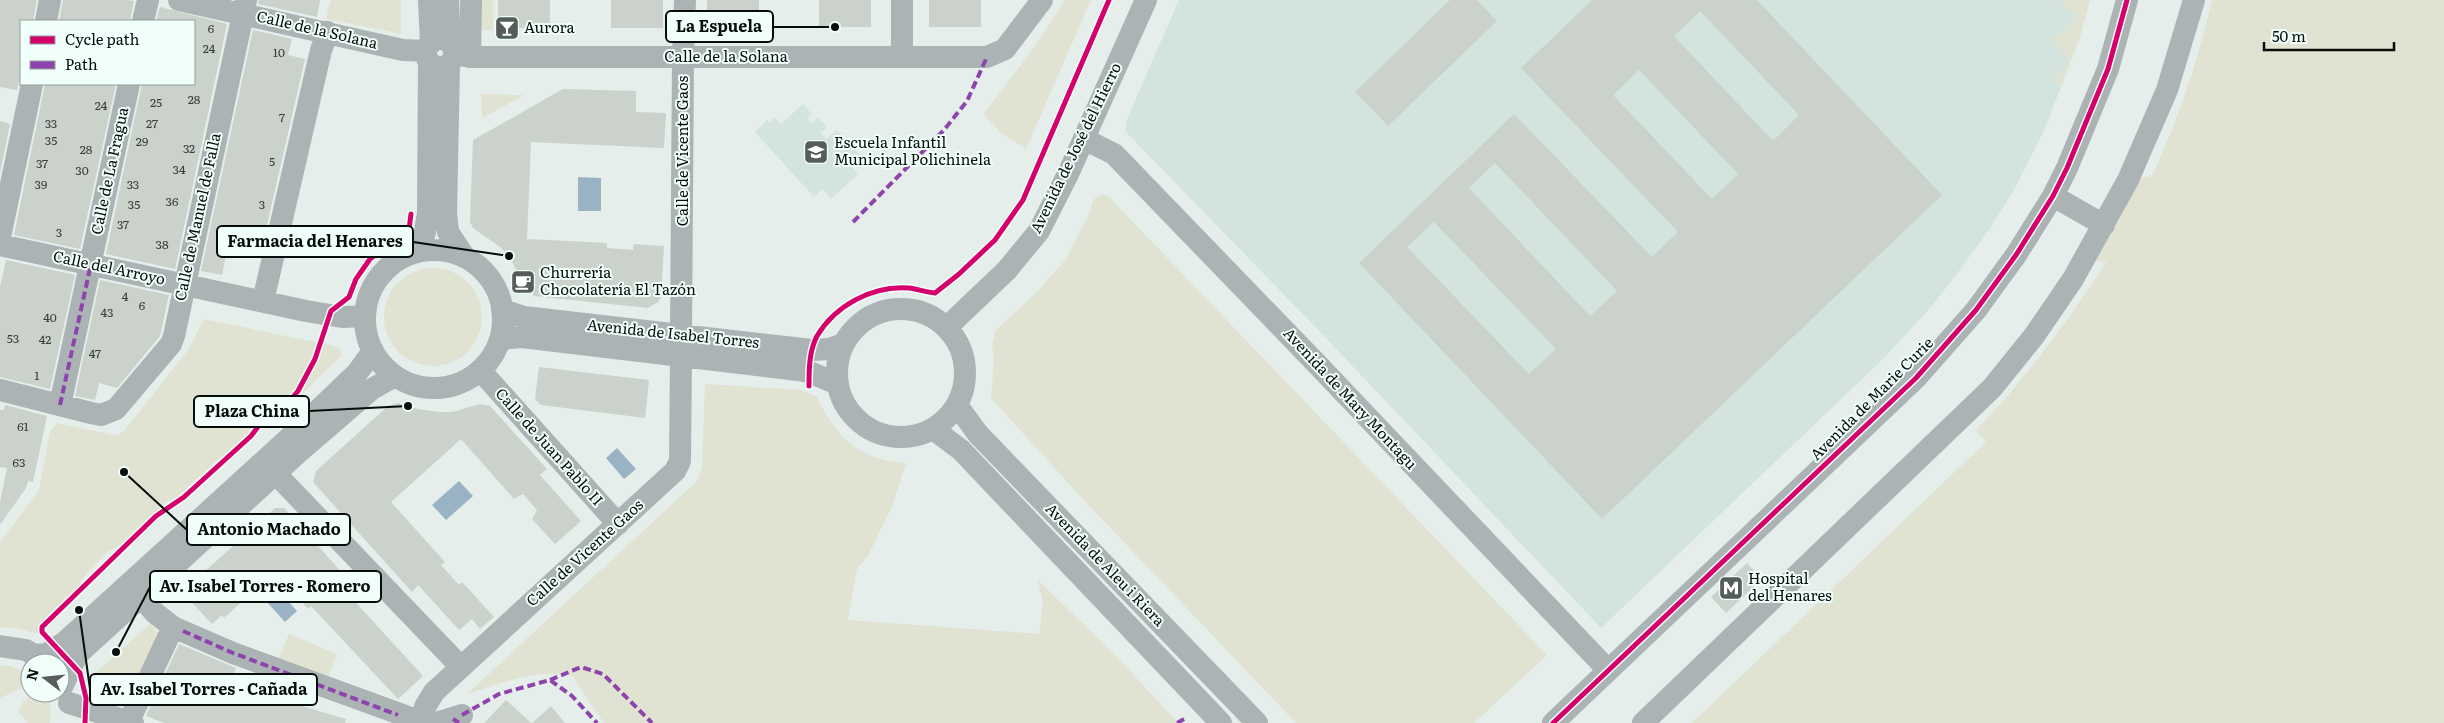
<svg xmlns="http://www.w3.org/2000/svg" width="2444" height="723" viewBox="0 0 2444 723" font-family="Literata,serif">
<rect width="100%" height="100%" fill="#e5eeeb"/>
<path fill="#d3e4de" d="M1179,0H2090L2080,37L2044,131L2015,188L1989,230L1956,275L1932,306L1882,360L1601,628L1323,335L1128,134L1125,129L1127,119Z
M803,104L812,114L807,118L812,123L818,118L827,127L821,133L826,139L837,130L846,140L841,145L845,150L851,144L860,155L850,165L858,174L831,199L822,189L814,197L755,132L767,120L770,122L775,118L781,124Z"/>
<path fill="#e0e2d2" d="M331,0H401V34L326,19Z
M480,0H493V30H482Z
M1065,0H1091L1026,149L1001,133L984,114L1036,45Z
M2059,0H2090L2080,37L2061,87L2053,79L2070,60L2052,41L2077,18Z
M2212,0H2444V723H1692L1986,442L1976,430C2025,380 2065,324 2104,266L2106,262L2095,261L2119,220L2139,178L2152,176C2178,120 2198,61 2212,0Z
M481,94L524,95L482,118Z
M1102,194L1109,197L1547,655L1474,723H1296L1080,496L991,398L994,361L992,345L996,330L1036,293L1066,259L1090,212L1093,200Z
M384 317a49 49 0 1 1 98 0a49 49 0 1 1-98 0Z
M204,319L334,346L340,350L342,355L306,390L219,459L177,497L167,501L131,538L106,553L81,580L79,587L42,621L39,634L14,628L0,627V542L39,490L50,432L57,423L117,436L124,431L188,350Z
M705,384L800,390L816,396C837,438 857,459 906,463L892,506L869,554L857,569L848,620L1039,634L1043,603L1038,580L1118,658L1178,723H604L572,676C538,667 500,684 467,694L697,481L702,467Z
M150,624L159,634L127,700L92,690V676Z
M289,634L337,654L328,678L279,658Z
M0,666H10L29,673V681L22,688L0,698Z
M34,693H47L51,707L50,723H28L18,712L23,702Z"/>
<path fill="#9ab3c4" d="M578,177L601,178V211H578Z
M617,448L636,469L624,479L606,458Z
M459,481L473,496L446,520L432,505Z
M278,590L297,611L285,622L266,601Z"/>
<path fill="#cad2cb" fill-rule="evenodd" d="M0,0H37L33,21H21V77L17,90L0,87Z
M63,0H128L134,1L130,21H59Z
M259,0H320L317,17L258,4Z
M498,0H550V28H498Z
M611,0H663V28H611Z
M707,0H759V27L707,26Z
M819,0H871V27H819Z
M929,0H981V27H929Z
M1450,0H1477L1497,21L1388,126L1355,92Z
M1592,0H1757L1942,195L1602,519L1359,263L1514,114L1652,257L1678,232L1521,68ZM1700,11L1799,115L1773,141L1674,36ZM1639,70L1738,174L1712,199L1613,95ZM1495,163L1617,291L1590,316L1469,188ZM1434,222L1556,349L1529,374L1407,247Z
M160,7L227,24L175,269L106,254L142,84H194V21H156Z
M253,30L292,39L288,55L305,59L264,238L231,231L222,275L201,271Z
M45,84H116L80,249L14,235Z
M563,89L636,91V112L666,113L664,148L531,142L527,239L607,243V248L633,250L634,244L664,246L661,297L658,302L648,308L534,296L526,287L509,256L500,247L473,228L470,222L473,140Z
M0,121L10,124L0,173Z
M6,260L75,275L50,389L0,377V287Z
M100,280L169,295L160,336L117,388L99,383L95,400L75,396Z
M539,367L649,380L645,418L541,405L535,399Z
M398,403L418,409L439,412H452L480,404L490,406L547,469L540,475L581,521L555,544L532,519L537,510L523,494L514,499L461,439L391,502L445,562L441,565L459,585L462,582L494,617L480,629L472,619L459,630L418,585L412,592L313,482L316,471L388,406Z
M5,405L47,416L33,482L28,481L26,488L0,525V502L7,468L0,467V410H4Z
M275,508H284L345,576L338,583L423,676L398,699L311,606L308,609L275,572L225,617L221,616L212,624L182,592Z
M1747,563L1762,579L1726,613L1711,597Z
M179,644L236,668L230,684L259,698L295,704L346,719L345,723H164L146,716Z
M506,700L531,723H484Z
M551,706L565,723H532Z"/>
<g fill="none" stroke-linecap="round" stroke-linejoin="round">
<path stroke="#abb3b4" stroke-width="22" d="M179,0L403,50L426,51
M429,0L431,43
M448,0L449,41
M902,0V57
M46,21L50,0
M143,21L148,0
M426 53a14 14 0 1 1 28 0a14 14 0 1 1-28 0Z
M455,53L470,57H987L1005,49L1042,0
M470,57L471,0
M449,64L446,213L448,232L464,256
M1084,139L1114,154L1316,363L1608,670
M2053,196L2104,225
M0,237L32,84
M0,245L306,311L342,317L365,316
M365 319a69 69 0 1 1 138 0a69 69 0 1 1-138 0Z
M419,251L425,232L428,213L429,62
M263,301L321,50L328,32
M837 373a64 64 0 1 1 128 0a64 64 0 1 1-128 0Z
M502,310L524,317L812,350L829,349L843,344
M947,327L1007,270L1039,231L1068,174L1146,0
M681,335L683,57L685,0
M500,339L522,337L798,370L809,372L838,384
M480,370L618,524
M0,390L91,413L101,415L116,409L171,344L174,336L246,0
M60,405L129,84
M957,405L978,434L1257,723
M933,429L961,450L1221,723
M276,474L460,666
M142,598L155,613L173,627L233,653L422,722L425,707L434,692L675,471L680,461L681,356
M0,646L26,650L47,663
M36,655L47,654L65,642L287,440L357,373L373,351
M63,685L77,655L299,452L372,389L395,376
M69,703L133,723
M129,721L173,627
M421,723H436L462,715
M1553,723L1916,378L1976,310L2016,255L2053,196L2067,168L2108,69L2127,0
M1643,723L1992,388L2034,336L2073,279L2128,180L2167,90L2194,0"/>
<path stroke="#8e44ad" stroke-width="4" stroke-dasharray="8 4" stroke-linecap="butt" d="M853,222L944,130L967,101L987,57
M60,405L91,264
M183,631L233,653L398,715
M550,680L581,667L603,674L652,723
M462,715L499,694L550,680L572,696L597,723
M453,719L459,723
M1177,723L1186,718"/>
<defs>
<path id="cycleway" d="M809,386C809,370 809,351 817,336C835,306 872,285 909,288C917,289 926,292 935,293L959,274L995,240L1023,200L1109,0
M85,723L86,698L80,673L42,632V627L156,516L184,497L251,436L263,420L279,413L288,403L298,391L315,359L331,311L349,297L356,279L370,259L385,247L406,234L409,229L411,214
M1553,723L1916,378L1976,310L2016,255L2053,196L2067,168L2108,69L2127,0"/>
</defs>
<use href="#cycleway" stroke="#f0fff9" stroke-width="8"/>
<use href="#cycleway" stroke="#d6006c" stroke-width="5"/>
</g>
<defs>
<symbol id="bar-square" viewBox="-11 -11 22 22"><rect x="-9" y="-9" width="18" height="18" rx="4" fill="#555c59" stroke="#f0fff9"/><path d="M-6-5H6L.8 .8V4.5H3.5V6h-7V4.5H-.8V.8Z" fill="#fff"/></symbol>
<symbol id="school-square" viewBox="-11 -11 22 22"><rect x="-9" y="-9" width="18" height="18" rx="4" fill="#555c59" stroke="#f0fff9"/><path d="M0-5L7-2L0 1L-7-2ZM-4 1L0 2.5L4 1V4Q0 6-4 4Z" fill="#fff"/></symbol>
<symbol id="cafe-square" viewBox="-11 -11 22 22"><rect x="-9" y="-9" width="18" height="18" rx="4" fill="#555c59" stroke="#f0fff9"/><path d="M-5.5-4.5H6V0H3Q3 3.5 0 3.5H-2.5Q-5.5 3.5-5.5 0ZM3-3.2v2h1.7v-2ZM-6 4.5H4V6H-6Z" fill="#fff"/></symbol>
<symbol id="metro-square" viewBox="-11 -11 22 22"><rect x="-9" y="-9" width="18" height="18" rx="4" fill="#555c59" stroke="#f0fff9"/><path d="M-5.5 5V-5H-3L0 0L3-5H5.5V5H3V-.5L0 4L-3-.5V5Z" fill="#fff"/></symbol>
</defs>
<g fill-rule="evenodd">
<use href="#bar-square" x="493" y="14" width="28" height="28"/>
<use href="#school-square" x="802" y="138" width="28" height="28"/>
<use href="#cafe-square" x="509" y="268" width="28" height="28"/>
<use href="#metro-square" x="1717" y="574" width="28" height="28"/>
</g>
<g text-anchor="middle" stroke-width="4" stroke-linejoin="round" paint-order="stroke">
<g font-size="12" fill="#383e3b">
<text x="211" y="33">6</text>
<text x="209" y="53">24</text>
<text x="279" y="57">10</text>
<text x="194" y="104">28</text>
<text x="156" y="107">25</text>
<text x="101" y="110">24</text>
<text x="282" y="122">7</text>
<text x="51" y="128">33</text>
<text x="152" y="128">27</text>
<text x="51" y="145">35</text>
<text x="142" y="146">29</text>
<text x="189" y="153">32</text>
<text x="86" y="154">28</text>
<text x="272" y="166">5</text>
<text x="42" y="168">37</text>
<text x="179" y="174">34</text>
<text x="82" y="175">30</text>
<text x="41" y="189">39</text>
<text x="133" y="189">33</text>
<text x="172" y="206">36</text>
<text x="134" y="209">35</text>
<text x="262" y="209">3</text>
<text x="123" y="229">37</text>
<text x="59" y="237">3</text>
<text x="162" y="249">38</text>
<text x="125" y="301">4</text>
<text x="142" y="310">6</text>
<text x="107" y="317">43</text>
<text x="50" y="322">40</text>
<text x="13" y="343">53</text>
<text x="45" y="344">42</text>
<text x="95" y="358">47</text>
<text x="37" y="380">1</text>
<text x="23" y="431">61</text>
<text x="19" y="467">63</text>
</g>
<g font-size="15" fill="#070d0b" stroke="#f0fff9" text-anchor="start">
<text x="524" y="33">Aurora</text>
<text x="834" y="148">Escuela Infantil<tspan x="834" dy="17">Municipal Polichinela</tspan></text>
<text x="540" y="278">Churrería<tspan x="540" dy="17">Chocolatería El Tazón</tspan></text>
<text x="1748" y="584">Hospital<tspan x="1748" dy="17">del Henares</tspan></text>
</g>
<g font-size="15" fill="#070d0b" stroke="#f0fff9">
<text transform="translate(317 30) rotate(13)" y="5">Calle de la Solana</text>
<text x="726" y="62">Calle de la Solana</text>
<text transform="translate(1076 148) rotate(-64)" y="5">Avenida de José del Hierro</text>
<text transform="translate(683 151) rotate(-90)" y="5">Calle de Vicente Gaos</text>
<text transform="translate(110 171) rotate(-78)" y="5">Calle de La Fragua</text>
<text transform="translate(198 217) rotate(-78)" y="5">Calle de Manuel de Falla</text>
<text transform="translate(109 268) rotate(12)" y="5">Calle del Arroyo</text>
<text transform="translate(673 334) rotate(6)" y="5">Avenida de Isabel Torres</text>
<text transform="translate(1350 399) rotate(47)" y="5">Avenida de Mary Montagu</text>
<text transform="translate(1872 399) rotate(-45)" y="5">Avenida de Marie Curie</text>
<text transform="translate(549 447) rotate(48)" y="5">Calle de Juan Pablo II</text>
<text transform="translate(585 553) rotate(-42)" y="5">Calle de Vicente Gaos</text>
<text transform="translate(1105 565) rotate(46)" y="5">Avenida de Aleu i Riera</text>
</g>
</g>
<path fill="none" stroke="#070d0b" stroke-width="2" d="M835 27L773 27M509 256L413 242M408 406L309 411M124 472L187 530M116 652L150 587M79 610L90 689"/>
<g fill="#070d0b" stroke="#f0fff9" stroke-width="2">
<circle cx="835" cy="27" r="5"/>
<circle cx="509" cy="256" r="5"/>
<circle cx="408" cy="406" r="5"/>
<circle cx="124" cy="472" r="5"/>
<circle cx="116" cy="652" r="5"/>
<circle cx="79" cy="610" r="5"/>
</g>
<g fill="#f0fff9" stroke="#070d0b" stroke-width="2">
<rect x="666" y="11" width="107" height="31" rx="5"/>
<rect x="217" y="226" width="196" height="31" rx="5"/>
<rect x="194" y="396" width="115" height="31" rx="5"/>
<rect x="187" y="514" width="163" height="31" rx="5"/>
<rect x="150" y="571" width="231" height="31" rx="5"/>
<rect x="90" y="674" width="227" height="31" rx="5"/>
</g>
<g font-size="16" text-anchor="middle" font-weight="bold" fill="#070d0b">
<text x="719" y="32">La Espuela</text>
<text x="315" y="247">Farmacia del Henares</text>
<text x="252" y="417">Plaza China</text>
<text x="269" y="535">Antonio Machado</text>
<text x="265" y="592">Av. Isabel Torres - Romero</text>
<text x="204" y="695">Av. Isabel Torres - Cañada</text>
</g>
<rect x="20" y="20" width="175" height="65" fill="#f0fff9" stroke="#939e9a"/>
<rect x="30" y="36" width="25" height="8" fill="#d6006c" stroke="#939e9a"/>
<text x="65" y="45" font-size="15" fill="#070d0b">Cycle path</text>
<rect x="30" y="61" width="25" height="8" fill="#8e44ad" stroke="#939e9a"/>
<text x="65" y="70" font-size="15" fill="#070d0b">Path</text>
<g transform="translate(45 678) rotate(286)"><circle r="24" fill="#f0fff9" stroke="#939e9a"/>
<path d="M0-4L9 19L0 12L-9 19Z" fill="#555c59"/>
<text y="-8" font-size="14" font-weight="bold" text-anchor="middle" fill="#070d0b">N</text>
</g>
<path d="M2264 42v8h130v-8" fill="none" stroke="#070d0b" stroke-width="2.5"/>
<text x="2272" y="42" font-size="15" fill="#070d0b" stroke="#f0fff9" stroke-width="4" paint-order="stroke">50 m</text>
</svg>
